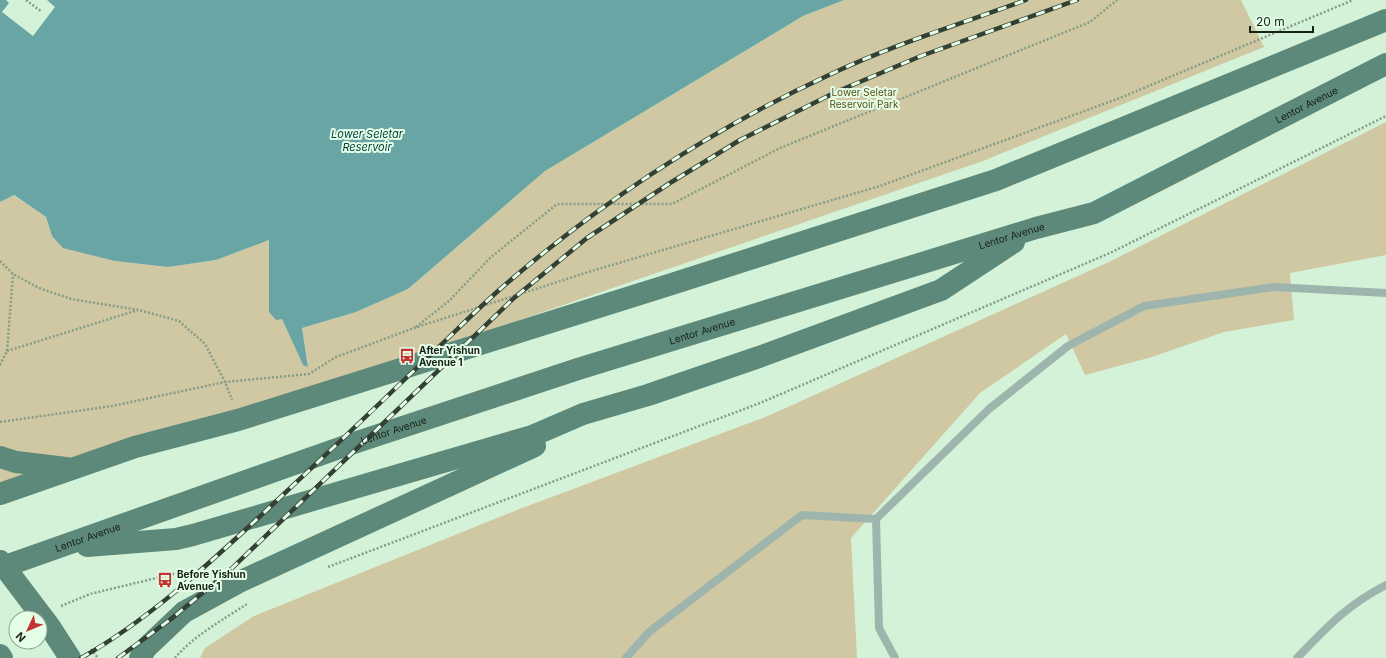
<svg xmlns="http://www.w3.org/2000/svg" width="1386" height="658" viewBox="0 0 1386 658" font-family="Inter,sans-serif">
<rect width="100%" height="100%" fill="#d4f2d7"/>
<path fill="#cfc8a2" d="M844,0H1241L1264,47L983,161L324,387L0,487V202L13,195L46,217L52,236L115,261L168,267L216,260L269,240V312L282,319L303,365L308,366L302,328L356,312L408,289L545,171L803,16Z
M1386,122V255L1290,273L1294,320L1224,332L1152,357L1085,375L1066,334L980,393L851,538L857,658H200L205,648L254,616L517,510L768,416L1109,262Z"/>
<path fill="#69a5a5" d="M0,0H844L803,16L545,171L408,289L356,312L302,328L308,367L303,365L282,319L276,320L269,312V240L216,260L168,267L115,261L63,248L52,236L46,217L14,195L0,202Z"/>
<path fill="#d4f2d7" d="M6,0H47L55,7L33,36L2,12L9,3Z"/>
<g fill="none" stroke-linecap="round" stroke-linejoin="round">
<path stroke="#869c88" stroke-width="2.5" stroke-dasharray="2 2" stroke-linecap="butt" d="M26,0L42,12
M0,261L13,274L39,288L71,299L139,310L179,321L205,344L225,382L232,400
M416,327L449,301L490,258L557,204H672L780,148L1090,22L1117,0
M7,351L138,310
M0,365L7,351L13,274
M0,422L112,406L225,382L309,374L336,357L414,328L595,270L880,186L1120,98L1353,0
M328,567L760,403L1110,253L1386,116
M61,606L90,594L173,574L201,577
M91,649L98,658
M175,658C192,637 224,619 247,604"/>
<path stroke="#9eb5ad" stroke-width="8" d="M626,658L649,632L802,515L876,519
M895,658L879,628L876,519L989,409L1068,346L1144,306L1274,287L1386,293
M1297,658C1327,627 1347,605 1386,585"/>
<g stroke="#5d897b" stroke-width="22">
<path d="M0,457L16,462L66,468"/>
<path d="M0,494L135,447L238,420L675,283L996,180L1386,20"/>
<path d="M87,546L176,539L193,535L532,436L583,414L648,395L759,357L941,290L1014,242"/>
<path d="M0,561L50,627L70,658"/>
<path id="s1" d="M0,568L348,445L578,369L1036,228L1094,213L1386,64"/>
<path d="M0,655L2,658"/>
<path d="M140,658L146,648L184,612L239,582L535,446"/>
</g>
<defs>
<path id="rail" d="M81,658C145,622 202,570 255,521C312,468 369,414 425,360C452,335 478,308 506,284C604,200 712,129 829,75C892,45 960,24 1026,0
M118,658L171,619L229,571L514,298L587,238L670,183L740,140L836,92L921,56L1077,0"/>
</defs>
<use href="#rail" stroke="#334134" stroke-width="4.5"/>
<use href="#rail" stroke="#e5fee7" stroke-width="3" stroke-dasharray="9" stroke-linecap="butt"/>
</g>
<defs>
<symbol id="bus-bare" viewBox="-9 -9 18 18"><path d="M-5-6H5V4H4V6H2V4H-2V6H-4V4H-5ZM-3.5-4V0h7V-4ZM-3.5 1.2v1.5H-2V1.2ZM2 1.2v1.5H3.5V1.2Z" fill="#c23332" stroke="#e5fee7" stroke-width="2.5" paint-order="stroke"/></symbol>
</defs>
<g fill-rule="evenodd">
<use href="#bus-bare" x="396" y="345" width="22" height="22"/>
<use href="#bus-bare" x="154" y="569" width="22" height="22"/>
</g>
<g text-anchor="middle" stroke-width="4" stroke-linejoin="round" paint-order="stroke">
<g font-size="10" fill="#584f19" stroke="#e5fee7">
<text x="864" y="96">Lower Seletar<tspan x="864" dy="12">Reservoir Park</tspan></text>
</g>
<g font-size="10" fill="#162117" stroke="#e5fee7">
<text dy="4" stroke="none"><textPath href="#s1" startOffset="1389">Lentor Avenue</textPath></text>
<text dy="4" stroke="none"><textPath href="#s1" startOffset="1065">Lentor Avenue</textPath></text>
<text dy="4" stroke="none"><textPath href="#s1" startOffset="741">Lentor Avenue</textPath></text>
<text dy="4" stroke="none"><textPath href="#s1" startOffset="417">Lentor Avenue</textPath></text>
<text dy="4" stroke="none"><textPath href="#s1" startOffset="93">Lentor Avenue</textPath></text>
</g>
<g font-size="10" font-weight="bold" fill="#162117" stroke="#e5fee7" text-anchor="start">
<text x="419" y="354">After Yishun<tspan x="419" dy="12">Avenue 1</tspan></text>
<text x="177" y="578">Before Yishun<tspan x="177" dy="12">Avenue 1</tspan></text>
</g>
<g font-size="11" font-style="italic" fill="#003c3d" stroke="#e5fee7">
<text x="367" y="138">Lower Seletar<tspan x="367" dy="13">Reservoir</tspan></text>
</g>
</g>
<g transform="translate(28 630) rotate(226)"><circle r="19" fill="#e5fee7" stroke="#92a694"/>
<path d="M0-3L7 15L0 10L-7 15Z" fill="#c23332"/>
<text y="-6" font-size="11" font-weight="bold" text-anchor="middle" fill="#162117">N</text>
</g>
<path d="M1250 26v6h63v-6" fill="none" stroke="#162117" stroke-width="2"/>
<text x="1256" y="26" font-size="12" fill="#162117" stroke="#e5fee7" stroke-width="3" paint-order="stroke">20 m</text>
</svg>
